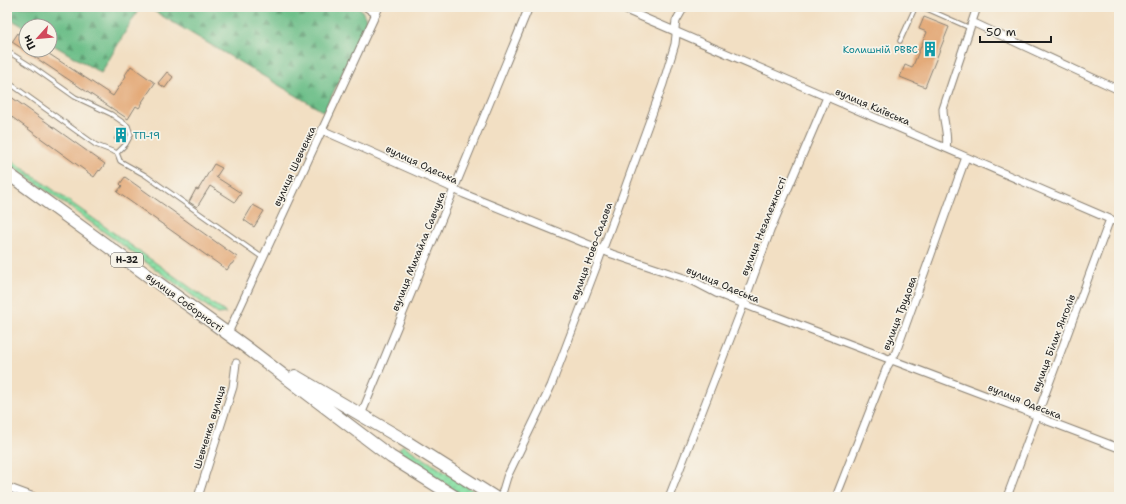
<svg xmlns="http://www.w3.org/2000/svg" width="1126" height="504" viewBox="0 0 1126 504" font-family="'Shantell Sans',sans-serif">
<defs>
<pattern id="grass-dots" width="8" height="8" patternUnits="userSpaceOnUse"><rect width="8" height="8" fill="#89e1a5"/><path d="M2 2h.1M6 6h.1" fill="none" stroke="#76c08d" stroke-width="1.8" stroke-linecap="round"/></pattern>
<pattern id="forest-firs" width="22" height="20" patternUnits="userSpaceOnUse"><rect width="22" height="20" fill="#6ebf8a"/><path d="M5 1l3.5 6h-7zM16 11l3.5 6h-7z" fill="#5a9a70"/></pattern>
</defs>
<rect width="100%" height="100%" fill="#f7f3e8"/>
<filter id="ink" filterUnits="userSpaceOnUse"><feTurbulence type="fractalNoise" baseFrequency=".025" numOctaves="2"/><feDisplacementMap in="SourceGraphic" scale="8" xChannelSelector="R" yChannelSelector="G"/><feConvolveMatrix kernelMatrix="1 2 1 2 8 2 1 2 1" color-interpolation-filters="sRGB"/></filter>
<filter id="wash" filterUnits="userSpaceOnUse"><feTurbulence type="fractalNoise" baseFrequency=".012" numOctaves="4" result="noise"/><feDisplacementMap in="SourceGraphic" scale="16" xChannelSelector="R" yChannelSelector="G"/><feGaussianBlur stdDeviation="0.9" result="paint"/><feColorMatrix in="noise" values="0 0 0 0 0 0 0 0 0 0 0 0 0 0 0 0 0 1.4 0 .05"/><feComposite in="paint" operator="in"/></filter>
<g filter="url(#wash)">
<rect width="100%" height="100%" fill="#f2dfc3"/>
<path fill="url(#grass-dots)" stroke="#527e60" d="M7,157L226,313L218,314L7,162Z
M403,445L483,497H465L402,454L399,450L400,448Z"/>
<path fill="url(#forest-firs)" stroke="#456e53" d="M7,7H140L101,73L50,43V26H26V28L7,17Z
M147,7H358L361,9L367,21L324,112Z"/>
<g id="blocks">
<path fill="#e4ab7a" d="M924,17L949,27L925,87L900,77L905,65L912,68L927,32L919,29Z
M18,33L26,39V50H43L113,96L126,76L125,75L131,66L155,83L142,102H143L139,108L136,106L128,119L12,42Z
M167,72L173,77L165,88L158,83Z
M7,94L105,164L100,171L99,170L94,177L9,115L10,113L7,111Z
M122,128L126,131L127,134L120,143L114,139Z
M214,164L222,168L216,177L241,193L235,202L210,186L197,207L189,202L196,189L198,190Z
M125,177L237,257L232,264H231L227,270L117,192L122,186L120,184Z
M253,205L264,211L254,227L244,220Z"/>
</g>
</g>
<g filter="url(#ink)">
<use href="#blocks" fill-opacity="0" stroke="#877e70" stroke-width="1"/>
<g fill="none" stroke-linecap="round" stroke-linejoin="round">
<defs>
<path id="lane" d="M900,41L915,8H925L970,28
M7,51L34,68L75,97L111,114L128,126L131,135L126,144L117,153
M12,85L96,145L117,153L120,161L145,175L263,258"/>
<path id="street" d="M366,7L376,14
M619,7L1119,223
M972,22L1119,90
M322,130L448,186L464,194L612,254L693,281L716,293L754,308L1024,410L1048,421L1119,448
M946,148C949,136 943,122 943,109L977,7
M228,333L379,7
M361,415L529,7
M7,487L34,497
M198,497L233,387L236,363
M501,497L507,477L551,386L597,265L663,84L675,44L676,35L675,28L676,21L684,7
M669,497L741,311L770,231L827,97
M836,497L887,367L896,352L966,157
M1007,497L1110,219"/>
<path id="primary" d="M7,173L246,347L391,457L455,497
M295,376L402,439L494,497"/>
</defs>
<use href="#lane" stroke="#877e70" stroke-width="5.5"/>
<use href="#street" stroke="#877e70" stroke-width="9"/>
<use href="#primary" stroke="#877e70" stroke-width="14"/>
<use href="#lane" stroke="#fff" stroke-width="3.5"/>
<use href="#street" stroke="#fff" stroke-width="7"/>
<use href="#primary" stroke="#fff" stroke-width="12"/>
</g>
</g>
<defs>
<symbol id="building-bare" viewBox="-9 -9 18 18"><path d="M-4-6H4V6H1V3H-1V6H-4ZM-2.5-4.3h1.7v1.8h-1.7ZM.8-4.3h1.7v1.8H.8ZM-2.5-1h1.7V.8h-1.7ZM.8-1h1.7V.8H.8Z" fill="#0f9aa8" stroke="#f7f3e8" stroke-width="2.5" paint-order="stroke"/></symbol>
</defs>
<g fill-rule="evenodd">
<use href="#building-bare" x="919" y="38" width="22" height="22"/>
<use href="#building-bare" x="110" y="124" width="22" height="22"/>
</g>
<g text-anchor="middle" stroke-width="3.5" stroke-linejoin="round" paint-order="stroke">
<rect fill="#f7f3e8" stroke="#5e5c59" stroke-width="1" x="111" y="253" width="32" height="14" rx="3"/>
<g font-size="9" font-weight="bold" fill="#1c1c1c">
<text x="127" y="263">Н-32</text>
</g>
<g font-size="10" fill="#0d838f" stroke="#f7f3e8" text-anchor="end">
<text x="918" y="53">Колишній РВВС</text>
<text x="133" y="139" text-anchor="start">ТП-19</text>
</g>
<g font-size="10" fill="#1c1c1c" stroke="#f7f3e8">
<text transform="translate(873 106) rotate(23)" y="4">вулиця Київська</text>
<text transform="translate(422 164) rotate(25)" y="4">вулиця Одеська</text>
<text transform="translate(294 166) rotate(-65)" y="4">вулиця Шевченка</text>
<text transform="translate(763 226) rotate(-68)" y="4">вулиця Незалежності</text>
<text transform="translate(418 251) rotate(-68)" y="4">вулиця Михайла Савчука</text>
<text transform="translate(591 251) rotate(-70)" y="4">вулиця Ново-Садова</text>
<text transform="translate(723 284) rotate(23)" y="4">вулиця Одеська</text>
<text transform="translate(185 302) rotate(36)" y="4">вулиця Соборності</text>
<text transform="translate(899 313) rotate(-69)" y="4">вулиця Трудова</text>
<text transform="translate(1053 343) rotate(-69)" y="4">вулиця Білих Янголів</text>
<text transform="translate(1025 401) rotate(22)" y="4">вулиця Одеська</text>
<text transform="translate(209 427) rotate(-73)" y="4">Шевченка вулиця</text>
</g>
</g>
<rect width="1126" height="504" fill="none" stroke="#f7f3e8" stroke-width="24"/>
<g transform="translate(38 38) rotate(243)"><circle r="19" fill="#f7f3e8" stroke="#9f9d96"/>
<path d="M0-3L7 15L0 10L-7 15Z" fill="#d1495b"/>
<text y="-6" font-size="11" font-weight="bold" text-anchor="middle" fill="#1c1c1c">Пн</text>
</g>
<path d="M980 36v6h71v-6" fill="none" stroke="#1c1c1c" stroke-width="2"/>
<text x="986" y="36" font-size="12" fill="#1c1c1c" stroke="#f7f3e8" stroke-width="3" paint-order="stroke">50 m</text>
</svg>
